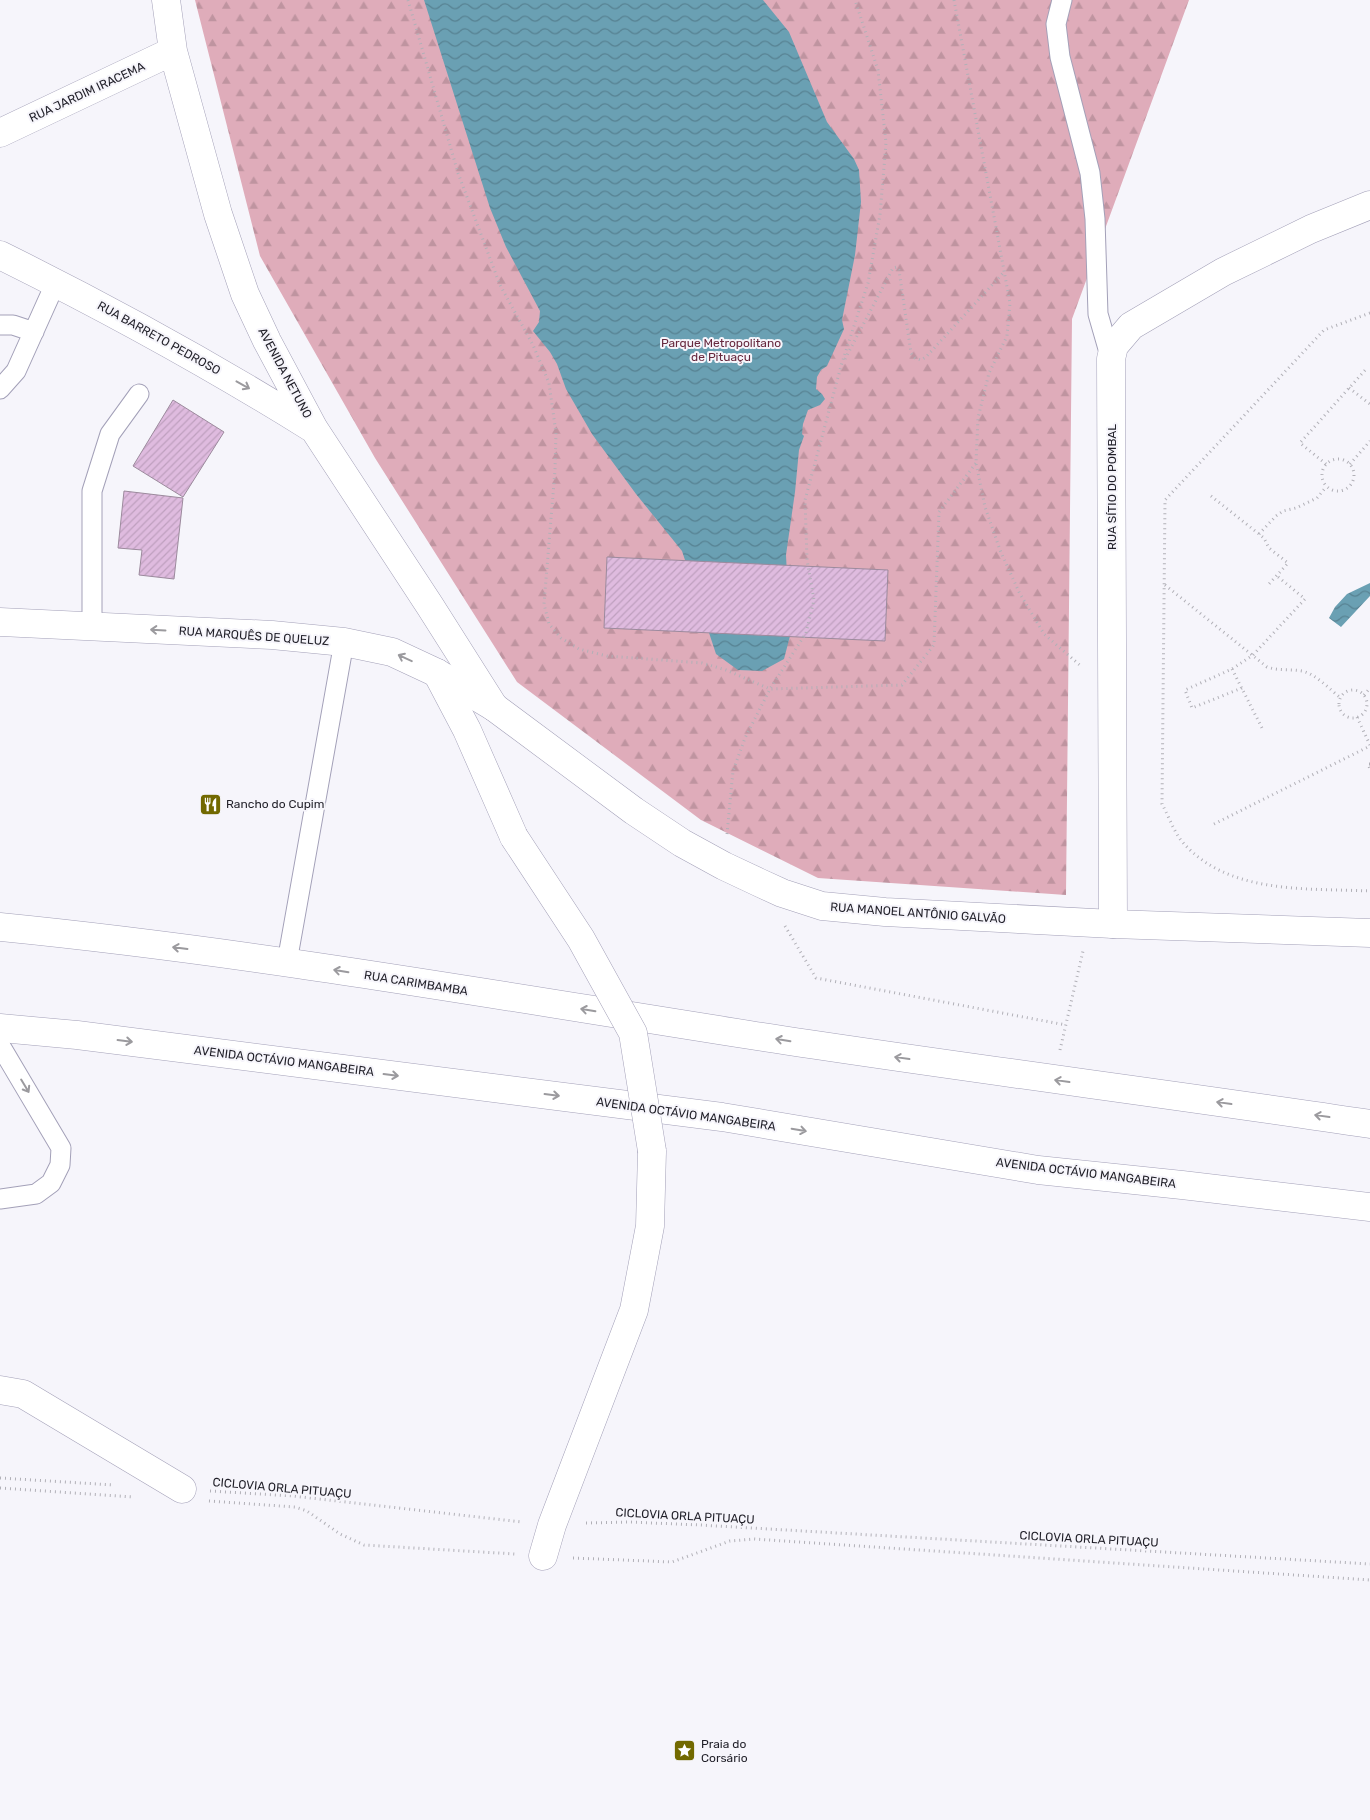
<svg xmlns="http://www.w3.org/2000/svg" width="1370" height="1820" viewBox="0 0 1370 1820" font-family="Rubik,sans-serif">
<defs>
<pattern id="forest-firs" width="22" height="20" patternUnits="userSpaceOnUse" patternTransform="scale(1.25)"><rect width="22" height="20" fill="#dfacba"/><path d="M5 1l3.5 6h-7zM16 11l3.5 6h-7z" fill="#bf94a0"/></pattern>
<pattern id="water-waves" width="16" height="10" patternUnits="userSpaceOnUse" patternTransform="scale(1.25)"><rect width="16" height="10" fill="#6aa0b3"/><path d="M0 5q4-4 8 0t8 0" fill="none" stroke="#578292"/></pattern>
<pattern id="building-hatch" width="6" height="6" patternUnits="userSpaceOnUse" patternTransform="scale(1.25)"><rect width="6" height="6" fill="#dfbbdf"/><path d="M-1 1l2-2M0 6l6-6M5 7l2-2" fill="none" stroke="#bfa0bf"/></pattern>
</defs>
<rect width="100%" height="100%" fill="#f6f5fb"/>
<path fill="url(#forest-firs)" d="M195,0H1189L1072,319L1066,895L818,878L701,820L517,682L375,458L260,256Z"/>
<path fill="url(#water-waves)" d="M424,0H763L789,32L827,122L854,159L859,170L861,202L855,255L842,320L844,329L827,366L821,370L817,377L816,389L822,394L825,399L820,405L808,410L803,424L802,434L804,436L799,450L795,492L786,555L790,636L784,659L762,671L738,670L716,654L682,551L636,494L592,434L566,389L557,364L550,352L533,331L539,322L540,311L506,247L490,208Z
M1370,583V596L1341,627L1329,618L1335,607L1347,594Z"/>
<path fill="url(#building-hatch)" stroke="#9c8a9d" d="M173,400L224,432L183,497L133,466Z
M124,491L183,498L174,579L139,575L142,550L118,548Z
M607,557L888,570L885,641L604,628Z"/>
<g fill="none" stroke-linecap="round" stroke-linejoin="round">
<defs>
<path id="lane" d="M1062,0L1056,24L1060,57L1090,173L1095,219L1098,314L1111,359
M0,325H13L34,332
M0,389L16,371L56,282
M92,627V491L110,434L139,394
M287,962L344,642
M0,1045L61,1148L60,1165L51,1183L36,1194L0,1199"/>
<path id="street" d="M166,0L173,51L218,214L245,294L267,341L314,429L430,606L494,707
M0,133L173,51
M0,255C107,308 211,365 312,428
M437,673L467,730L514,837
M1113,924L1111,359L1114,346L1131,326L1223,272L1311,229L1370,205
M0,1390L23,1394L182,1489
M543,1556L552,1525L634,1310L650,1226L652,1151"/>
<path id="secondary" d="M0,622L272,635L344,642L392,652L437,673L494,707L634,811L682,843L724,866L758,882L782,893L822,906L885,912L1113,924L1370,933"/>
<path id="primary" d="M0,927C252,952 501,996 750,1035C956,1067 1164,1093 1370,1124
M0,1028L77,1035L722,1117L1038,1170L1182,1185L1370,1207"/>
</defs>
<use href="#lane" stroke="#a3a0b8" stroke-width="21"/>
<use href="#street" stroke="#a3a0b8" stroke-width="29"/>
<use href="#secondary" stroke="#a3a0b8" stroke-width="29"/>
<use href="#primary" stroke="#a3a0b8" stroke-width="29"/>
<path stroke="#b1b0b7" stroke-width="3" stroke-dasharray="1 4" stroke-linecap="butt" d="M408,0L458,173L500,285L533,345L549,383L556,433L555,470L544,604L549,624L561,638L579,649L607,656L702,663L726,670L770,689L902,685L934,645L939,512L976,463
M954,0L1010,303L1007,336L989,373L978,418L976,463L985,507L1000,550L1019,592L1044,634L1082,667
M1370,313L1324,330L1165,500L1162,804C1168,815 1173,829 1180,839C1225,895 1305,888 1370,891
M845,359L893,268L897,267L899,270L911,353L915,358L921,360L926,357L1004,272
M1349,388L1370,404
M1322 475a16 16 0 1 1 32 0a16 16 0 1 1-32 0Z
M1326,464L1300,443L1367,368
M1350,464L1370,441
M1211,496L1264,538L1269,548L1288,563L1269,584
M1259,534L1276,516L1283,511L1296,508L1317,498L1326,487
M1165,585L1267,667C1279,671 1290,669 1302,671C1316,674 1329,689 1341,698
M1232,669L1263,730
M1242,688L1192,708L1185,690L1232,669L1253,655L1305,599L1277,576
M1339 704a14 14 0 1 1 28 0a14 14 0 1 1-28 0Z
M1364,695L1370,688
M1357,717L1370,745
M1370,764H1368L1370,769
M1214,824L1370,746
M727,834L733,771L745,738L770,689L806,633L814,600L807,560L805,500L841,366L868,283L880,215L886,143L878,70L855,0
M785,926L816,978L1066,1025
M1060,1050L1083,951
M0,1478L114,1485
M0,1488L133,1497
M210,1491L293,1496L522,1522
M209,1501L295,1507L307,1511L340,1534L364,1545L515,1554
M586,1523L629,1522L700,1525L1370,1564
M573,1558L672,1562L730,1541L754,1539L1370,1580"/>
<use href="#lane" stroke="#fff" stroke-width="19"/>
<use href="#street" stroke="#fff" stroke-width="28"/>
<use href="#secondary" stroke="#fff" stroke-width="28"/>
<use href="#primary" stroke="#fff" stroke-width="28"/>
<defs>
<path id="street-bridge" d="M514,837L581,939L633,1033L652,1151"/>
</defs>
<use href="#street-bridge" stroke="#a3a0b8" stroke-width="29" stroke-linecap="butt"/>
<use href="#street-bridge" stroke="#fff" stroke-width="28"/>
</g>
<defs><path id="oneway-shaft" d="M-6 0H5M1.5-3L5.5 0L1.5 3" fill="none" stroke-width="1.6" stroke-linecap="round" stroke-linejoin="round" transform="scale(1.25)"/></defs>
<g stroke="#9b9a9e">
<use href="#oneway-shaft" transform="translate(243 385) rotate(29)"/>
<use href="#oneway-shaft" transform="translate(158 630) rotate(-177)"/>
<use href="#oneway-shaft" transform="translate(405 658) rotate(-155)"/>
<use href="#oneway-shaft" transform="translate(180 948) rotate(-173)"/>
<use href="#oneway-shaft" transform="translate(341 971) rotate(-171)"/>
<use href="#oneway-shaft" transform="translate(588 1010) rotate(-171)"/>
<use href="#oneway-shaft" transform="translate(783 1040) rotate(-171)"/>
<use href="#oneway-shaft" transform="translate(125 1041) rotate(7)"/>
<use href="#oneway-shaft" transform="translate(902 1058) rotate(-172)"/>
<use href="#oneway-shaft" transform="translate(391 1075) rotate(7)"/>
<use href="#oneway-shaft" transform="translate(1062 1081) rotate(-172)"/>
<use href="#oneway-shaft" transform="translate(25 1086) rotate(59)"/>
<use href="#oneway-shaft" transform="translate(552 1095) rotate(7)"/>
<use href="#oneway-shaft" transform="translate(1224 1103) rotate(-172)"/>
<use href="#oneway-shaft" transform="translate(1322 1116) rotate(-172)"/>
<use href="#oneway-shaft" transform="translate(799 1130) rotate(10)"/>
</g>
<defs>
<symbol id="restaurant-square" viewBox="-11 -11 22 22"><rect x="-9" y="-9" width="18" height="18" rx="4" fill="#726900" stroke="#f6f5fb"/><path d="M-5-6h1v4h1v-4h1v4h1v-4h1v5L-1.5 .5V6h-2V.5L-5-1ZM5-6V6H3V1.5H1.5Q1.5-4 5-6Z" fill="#fff"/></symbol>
<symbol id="sight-square" viewBox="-11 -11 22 22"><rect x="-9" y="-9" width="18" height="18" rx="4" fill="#726900" stroke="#f6f5fb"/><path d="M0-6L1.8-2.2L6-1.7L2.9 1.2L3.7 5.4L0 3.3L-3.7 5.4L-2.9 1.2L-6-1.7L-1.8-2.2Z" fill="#fff"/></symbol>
</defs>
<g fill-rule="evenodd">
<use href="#restaurant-square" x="198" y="792" width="25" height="25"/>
<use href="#sight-square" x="672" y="1738" width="25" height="25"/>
</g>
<g text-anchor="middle" stroke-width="4" stroke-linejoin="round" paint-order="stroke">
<g font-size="12" fill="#201f28" stroke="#f6f5fb">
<text transform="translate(87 92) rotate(-25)" y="4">RUA JARDIM IRACEMA</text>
<text transform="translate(159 338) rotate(29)" y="4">RUA BARRETO PEDROSO</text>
<text transform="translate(285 373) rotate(62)" y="4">AVENIDA NETUNO</text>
<text transform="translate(1112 487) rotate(-90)" y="4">RUA SÍTIO DO POMBAL</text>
<text transform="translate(254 636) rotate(4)" y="4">RUA MARQUÊS DE QUELUZ</text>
<text transform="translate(918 913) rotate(4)" y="4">RUA MANOEL ANTÔNIO GALVÃO</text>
<text transform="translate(416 983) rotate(9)" y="4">RUA CARIMBAMBA</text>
<text transform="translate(284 1061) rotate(7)" y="4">AVENIDA OCTÁVIO MANGABEIRA</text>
<text transform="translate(686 1114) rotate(8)" y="4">AVENIDA OCTÁVIO MANGABEIRA</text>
<text transform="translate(1086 1173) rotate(7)" y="4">AVENIDA OCTÁVIO MANGABEIRA</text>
<text transform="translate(282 1488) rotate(5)" y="4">CICLOVIA ORLA PITUAÇU</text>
<text transform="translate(685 1516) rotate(3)" y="4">CICLOVIA ORLA PITUAÇU</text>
<text transform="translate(1089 1539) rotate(3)" y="4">CICLOVIA ORLA PITUAÇU</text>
</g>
<g font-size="12" fill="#67283e" stroke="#f6f5fb">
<text x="721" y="347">Parque Metropolitano<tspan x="721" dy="14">de Pituaçu</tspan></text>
</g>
<g font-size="12" fill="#201f28" stroke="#f6f5fb" text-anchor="start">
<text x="226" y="808">Rancho do Cupim</text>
<text x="701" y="1748">Praia do<tspan x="701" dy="14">Corsário</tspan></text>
</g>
</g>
</svg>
